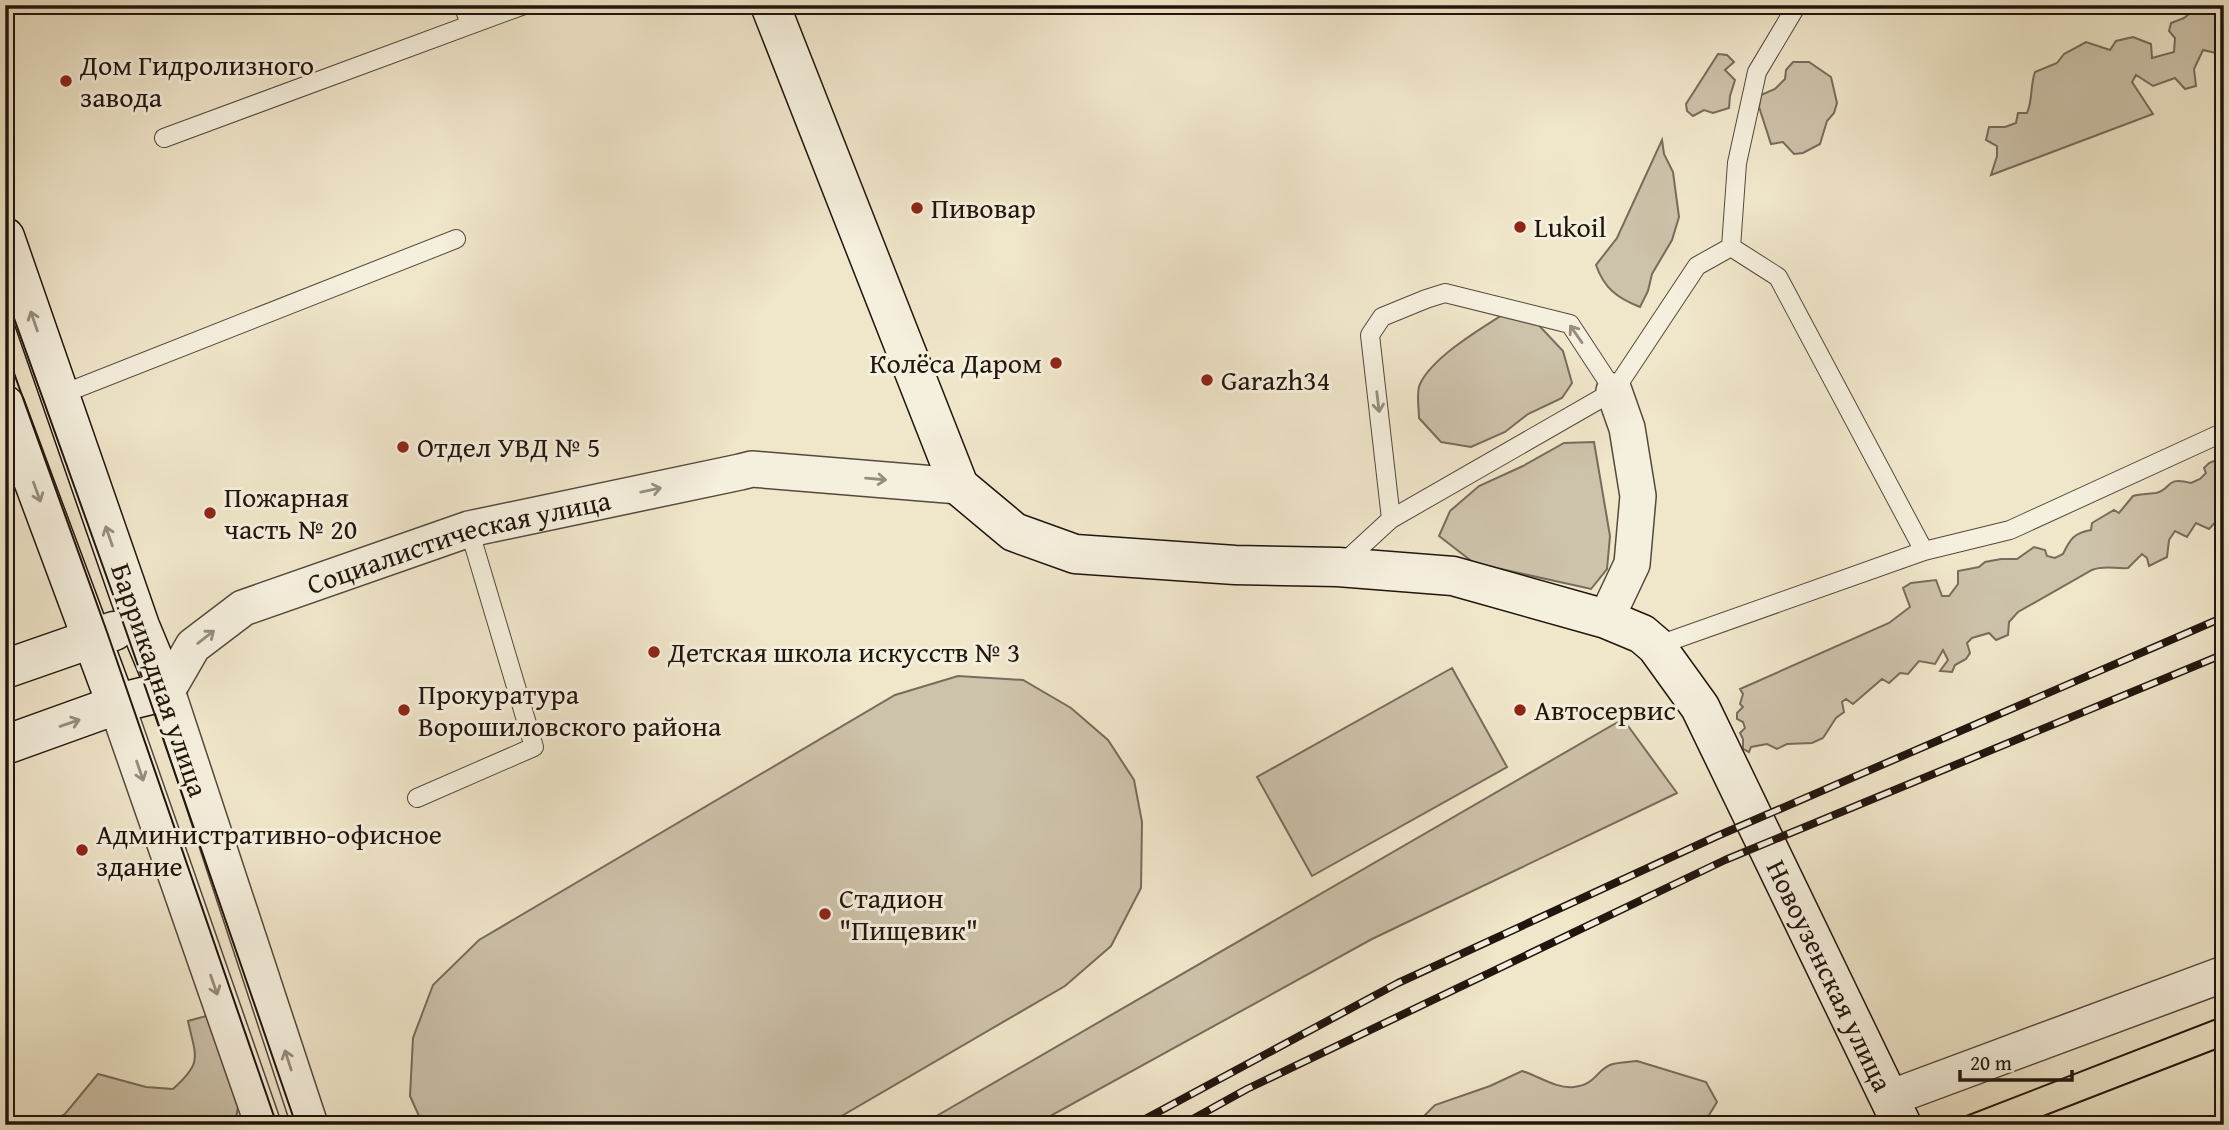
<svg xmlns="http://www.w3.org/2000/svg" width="2229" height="1130" viewBox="0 0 2229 1130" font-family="'Gentium Book Plus',serif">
<rect width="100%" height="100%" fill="#f0e6ca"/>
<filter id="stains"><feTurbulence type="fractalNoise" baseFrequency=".00286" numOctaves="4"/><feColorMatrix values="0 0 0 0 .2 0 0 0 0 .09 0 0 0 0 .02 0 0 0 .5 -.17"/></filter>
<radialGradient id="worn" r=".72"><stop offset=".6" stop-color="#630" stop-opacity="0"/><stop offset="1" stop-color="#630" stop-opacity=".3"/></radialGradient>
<path fill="#cdc2aa" stroke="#776c5c" stroke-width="2" d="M2200,5H2224V55L2203,50L2194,69L2196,86L2185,89L2175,78L2153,86L2136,75L2132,82L2153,114L1991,175L1997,156V146L1986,140L1989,127H2005L2016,123L2018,113H2027C2033,99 2030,86 2035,72L2057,63L2064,54L2086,42L2110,50L2116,41L2133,37L2151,44L2152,58L2174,52L2175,38L2169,31L2171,23L2184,18Z
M1718,54L1727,55L1734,62L1725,70L1735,80L1730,96L1729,108L1713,113L1704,110L1693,116L1687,111L1686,104Z
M1793,62H1809L1831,77L1837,103L1834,113L1827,121L1820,144L1803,153L1794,154L1783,142L1771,144L1759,107L1761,95L1775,89L1785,79L1786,70Z
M1662,140L1664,154L1673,172L1679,217L1672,240L1652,274L1648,291L1640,307C1617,298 1604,288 1596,265L1617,238Z
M1510,310L1533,319L1563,351L1572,383L1562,398L1528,414L1505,432L1471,447L1441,442L1419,418C1419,408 1416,392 1420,384C1433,356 1485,326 1510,310Z
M1594,442L1610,536L1607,569L1591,589L1474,563L1439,536L1450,511L1479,486L1523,466L1564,443Z
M2224,457V513L2209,529L2196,523L2187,537L2175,531L2169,540L2167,557L2149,566L2147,558L2142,554L2128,568C2115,569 2104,565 2092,570L2018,612L2009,622L2008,635L1996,640L1989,633L1972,638L1967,643L1970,653L1966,659L1955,665L1952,672L1940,671L1948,660L1943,650L1935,664L1919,661L1908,674L1900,673L1889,683L1882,679L1853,704L1846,699L1842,702L1844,712L1836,718L1823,738L1812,743L1787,744L1777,749L1767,744L1751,747L1749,752L1743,749V739L1740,733L1745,728L1743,722L1737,719V713L1743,707L1740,704L1743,694L1740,689L1889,623L1910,607L1903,588L1911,583L1936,580L1942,596H1949L1958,584V571L1979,567L1985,562L2001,559H2017L2034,547L2045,550L2047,556L2055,558L2063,554C2070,539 2074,533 2091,530L2092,523L2114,510L2119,513L2133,496C2140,494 2148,494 2156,493C2173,489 2164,476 2191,483L2200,479L2206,473L2204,468L2209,463Z
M1452,668L1507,767L1312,876L1257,777Z
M958,676L1023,680L1071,708L1108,740L1134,780L1142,822L1141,888L1111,946L1065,986L826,1125H423L410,1096L413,1038L433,985L479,940L895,695Z
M1623,719L1677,793L1372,939L1034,1125H921Z
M206,1016L222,1031L240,1095L235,1125H46L65,1114L98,1074L146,1087L173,1089C203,1062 196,1058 188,1021Z
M1637,1061L1706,1082L1717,1102L1703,1125H1415L1435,1105L1490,1086L1522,1071C1539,1076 1556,1089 1574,1087C1595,1085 1596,1071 1610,1065C1617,1062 1629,1062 1637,1061Z"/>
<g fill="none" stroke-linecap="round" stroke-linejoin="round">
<defs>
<path id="lane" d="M463,5L470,24
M1797,5L1757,72L1737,163L1731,247L1778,277L1924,551L2010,530L2224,432
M164,138L524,5
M60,395L456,239
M1391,519L1370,335L1382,317L1426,299L1445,293L1570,324L1614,391
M1341,565L1391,519L1614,391L1697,266L1731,247
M1656,646L1924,551
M417,798L534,747L469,529"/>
<g id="street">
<path d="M1606,619L1632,564L1638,496L1627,428L1614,391"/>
<path d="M117,706L263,1125"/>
<path d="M1890,1098L2224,974"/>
<path id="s1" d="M310,1125L167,691L193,646L243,608L469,529L740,472L752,469L959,486"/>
</g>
<g id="secondary">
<path id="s2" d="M770,5L959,486L1014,532L1075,554L1235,565L1338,567L1453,576L1606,619L1642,634L1656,646L1700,707L1902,1125"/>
<path d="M5,237L140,626L167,691L130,700L5,745"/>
<path d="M5,405L117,706"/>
<path d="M5,669L114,631"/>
</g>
</defs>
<use href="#lane" stroke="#55493c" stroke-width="20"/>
<use href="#street" stroke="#55493c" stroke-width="38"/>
<use href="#secondary" stroke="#21150d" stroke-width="41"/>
<use href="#lane" stroke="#f5efdd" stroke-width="18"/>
<use href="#street" stroke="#f5efdd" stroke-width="35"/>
<use href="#secondary" stroke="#f5efdd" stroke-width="38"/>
<path stroke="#21150d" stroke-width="2" d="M5,293L125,628L296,1125
M5,348L107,632L277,1125
M1943,1125L2224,1016
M2020,1125L2224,1046"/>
<defs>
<path id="rail" d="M1134,1125L1398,983L1715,837L2224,617
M1182,1125L1247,1089L1725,860L2224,654"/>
</defs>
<use href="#rail" stroke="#21150d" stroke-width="8"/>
<use href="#rail" stroke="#f5efdd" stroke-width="5" stroke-dasharray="16" stroke-linecap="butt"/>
</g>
<defs><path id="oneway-shaft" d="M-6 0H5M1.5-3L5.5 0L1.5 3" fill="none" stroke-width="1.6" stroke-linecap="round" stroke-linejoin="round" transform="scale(1.75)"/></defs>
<g stroke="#968d7f">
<use href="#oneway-shaft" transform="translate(34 321) rotate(-109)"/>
<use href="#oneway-shaft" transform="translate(1576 334) rotate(-125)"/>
<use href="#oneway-shaft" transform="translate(1378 402) rotate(83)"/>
<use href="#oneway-shaft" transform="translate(876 479) rotate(5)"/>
<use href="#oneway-shaft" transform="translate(651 490) rotate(-12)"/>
<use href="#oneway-shaft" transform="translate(37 492) rotate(70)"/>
<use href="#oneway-shaft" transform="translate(109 536) rotate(-109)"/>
<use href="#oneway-shaft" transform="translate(206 637) rotate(-38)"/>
<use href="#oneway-shaft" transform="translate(70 723) rotate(-19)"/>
<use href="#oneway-shaft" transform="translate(140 771) rotate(71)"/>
<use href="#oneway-shaft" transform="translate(214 985) rotate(71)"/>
<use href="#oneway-shaft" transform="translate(288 1060) rotate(-108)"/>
</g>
<g fill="#8f2418" stroke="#f5efdd" stroke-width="2.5">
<circle cx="66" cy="81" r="7"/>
<circle cx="917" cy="208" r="7"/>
<circle cx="1520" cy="227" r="7"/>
<circle cx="1056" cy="363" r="7"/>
<circle cx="1207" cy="380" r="7"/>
<circle cx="403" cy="447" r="7"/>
<circle cx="210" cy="513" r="7"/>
<circle cx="654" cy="652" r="7"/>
<circle cx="404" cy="710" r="7"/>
<circle cx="1520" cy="710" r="7"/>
<circle cx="82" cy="850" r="7"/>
<circle cx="825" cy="914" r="7"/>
</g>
<g text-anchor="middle" stroke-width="6" stroke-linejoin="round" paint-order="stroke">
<g font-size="28" fill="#21150d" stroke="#f5efdd" text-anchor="start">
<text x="80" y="75">Дом Гидролизного<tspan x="80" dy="32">завода</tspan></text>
<text x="931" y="218">Пивовар</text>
<text x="1534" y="237">Lukoil</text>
<text x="1042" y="373" text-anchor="end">Колёса Даром</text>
<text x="1221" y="390">Garazh34</text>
<text x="417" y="457">Отдел УВД № 5</text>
<text x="224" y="507">Пожарная<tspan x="224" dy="32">часть № 20</tspan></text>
<text x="668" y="662">Детская школа искусств № 3</text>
<text x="418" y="704">Прокуратура<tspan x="418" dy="32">Ворошиловского района</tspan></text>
<text x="1534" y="720">Автосервис</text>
<text x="96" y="844">Административно-офисное<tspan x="96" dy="32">здание</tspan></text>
<text x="839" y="908">Стадион<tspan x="839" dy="32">"Пищевик"</tspan></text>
</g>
<g font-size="28" fill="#21150d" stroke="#f5efdd">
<text dy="10" stroke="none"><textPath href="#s1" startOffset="798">Социалистическая улица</textPath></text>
<text transform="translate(160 680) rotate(71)" y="10">Баррикадная улица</text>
<text dy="10" stroke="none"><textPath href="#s2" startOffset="1622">Новоузенская улица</textPath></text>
</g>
</g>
<rect width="2229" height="1130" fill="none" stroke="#f0e6ca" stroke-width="28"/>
<rect x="7" y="7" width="2215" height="1116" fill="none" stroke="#21150d" stroke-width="3.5"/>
<rect x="14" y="14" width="2201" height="1102" fill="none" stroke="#21150d" stroke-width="2"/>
<path d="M1960 1070v10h112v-10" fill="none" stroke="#21150d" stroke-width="3.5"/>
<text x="1970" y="1070" font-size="21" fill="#21150d" stroke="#f5efdd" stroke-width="5" paint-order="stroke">20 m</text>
<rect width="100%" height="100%" filter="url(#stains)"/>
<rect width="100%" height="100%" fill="url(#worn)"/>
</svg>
